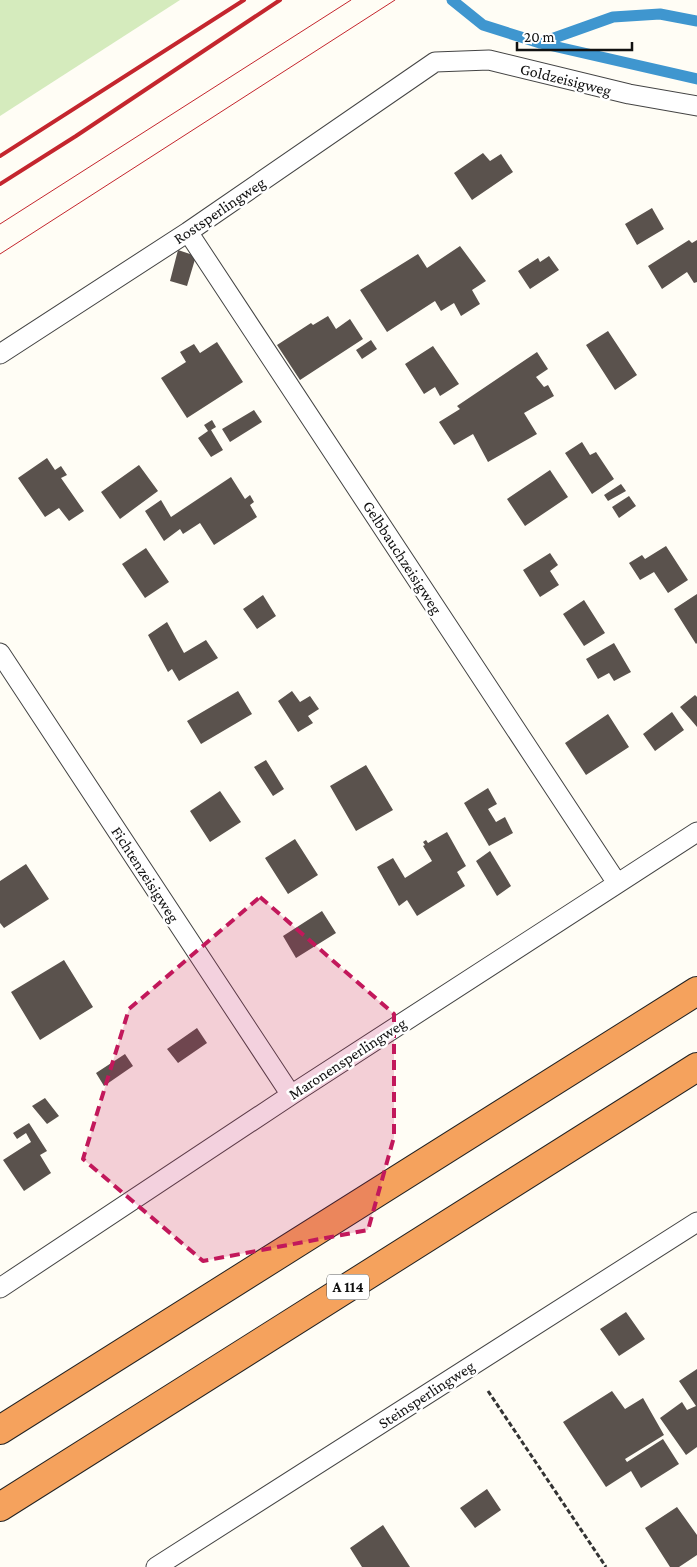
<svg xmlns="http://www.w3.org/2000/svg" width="697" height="1567" viewBox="0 0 697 1567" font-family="'Crimson Pro',serif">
<rect width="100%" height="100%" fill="#fffdf5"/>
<path fill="#d5ebbd" d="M0,0H180L0,116Z"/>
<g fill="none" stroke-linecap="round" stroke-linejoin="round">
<path stroke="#3f96cf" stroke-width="11" d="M452,0L483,25L540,43L697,79
M540,43L613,17L660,14L697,21"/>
</g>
<path fill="#5a524d" d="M483,153L490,161L501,154L513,172L472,200L454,173Z
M652,208L664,229L637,245L625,224Z
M689,240L692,243L697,240V282L694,283L687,272L662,289L648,266Z
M460,246L486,281L472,290L480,304L461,316L454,303L441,311L435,301L387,332L360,290L418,254L427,268Z
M178,250L196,256L187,286L170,281Z
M549,256L559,270L530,289L518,271L538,258L540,262Z
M328,316L336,329L350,319L363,339L300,380L277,345L311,323L313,325Z
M608,331L637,375L615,390L586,345Z
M371,340L377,349L362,359L356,350Z
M217,342L243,382L187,418L161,378L186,362L180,352L194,344L200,353Z
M433,346L459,384L440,396L435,387L424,394L405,364Z
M537,352L548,369L536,377L544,387L548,385L554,396L524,413L537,434L488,462L473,434L454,445L439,422L460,409L457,406Z
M254,410L262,422L230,442L222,429Z
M212,420L216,427L211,430L223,450L211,457L198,438L208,431L204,425Z
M582,442L590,455L596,452L614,479L592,494L565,453Z
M47,458L55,470L61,466L67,475L61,478L84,511L69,521L59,508L45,517L18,478Z
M139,465L158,491L120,519L101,492Z
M550,470L568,497L525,526L507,499Z
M231,477L245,499L250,495L254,502L250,505L257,517L214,545L200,523L183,534L180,529L164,541L145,511L161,500L171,517Z
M621,484L626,491L608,501L604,495Z
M629,496L636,506L619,518L612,507Z
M666,546L688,580L668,593L654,572L640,580L629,563L642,555L645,559Z
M146,548L169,582L145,598L122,564Z
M550,553L558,565L550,571L559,585L540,597L523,570Z
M697,594V643L696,644L674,609Z
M263,595L276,616L257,629L243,609Z
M584,600L605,633L584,646L563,614Z
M167,622L184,653L206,640L218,658L179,681L172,669L168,672L148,635Z
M614,643L631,672L614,681L609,673L598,679L586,659Z
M238,691L252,714L201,744L187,721Z
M292,691L300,702L310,696L319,709L308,716L313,723L298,732L278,701Z
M695,695L697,697V727L680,707Z
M672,712L684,730L655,751L643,734Z
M608,714L629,747L586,775L565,743Z
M266,760L284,789L273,796L254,767Z
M366,765L393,810L356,831L330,786Z
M488,788L497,804L488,809L496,822L505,817L513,833L489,846L464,803Z
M220,791L241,822L210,842L190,811Z
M447,832L466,866L457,872L465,886L417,916L407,900L399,906L377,867L393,858L405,878L432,861L423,846L425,845L423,842L426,840L428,843Z
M295,839L318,875L288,894L265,858Z
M490,851L511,886L497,896L476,861Z
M26,864L49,899L4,928L0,923V881Z
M322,911L336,933L296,958L283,936Z
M64,960L93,1007L40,1040L11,992Z
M197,1028L207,1043L178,1063L167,1049Z
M125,1054L133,1066L104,1086L96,1073Z
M45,1098L59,1116L47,1124L32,1106Z
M29,1123L47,1151L40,1155L51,1173L24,1191L3,1160L31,1142L26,1133L17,1139L13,1133Z
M626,1312L645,1339L619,1356L600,1329Z
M697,1369V1447L686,1455L660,1418L682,1402L687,1410L696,1406L679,1381Z
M612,1391L625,1409L643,1398L664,1435L625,1459L627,1462L663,1439L679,1464L641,1488L631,1471L606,1487L563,1422Z
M487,1489L501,1510L475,1528L460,1508Z
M677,1507L697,1535V1555L679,1567H670L645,1528Z
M383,1525L410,1567H362L350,1548Z"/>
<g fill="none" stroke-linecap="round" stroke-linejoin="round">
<defs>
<path id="lane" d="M188,232L617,883
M0,354L188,232L435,62L489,60L629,94L697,106
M0,653L291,1095
M0,1288L291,1095L697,832
M156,1567L697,1222"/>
<path id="highway" d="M0,1430L697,991
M0,1507L697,1067"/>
</defs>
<use href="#lane" stroke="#444" stroke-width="21"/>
<use href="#highway" stroke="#222" stroke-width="30"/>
<path stroke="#333" stroke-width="3" stroke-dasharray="5 2.5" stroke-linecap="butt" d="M488,1391L606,1567"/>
<use href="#lane" stroke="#fff" stroke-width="19"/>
<use href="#highway" stroke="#f5a25d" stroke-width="28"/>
<path stroke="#c4262e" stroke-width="1" d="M0,224L351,0
M0,254L395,0"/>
<path stroke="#c4262e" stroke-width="4" d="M0,156L244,0
M0,184L76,136L280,0"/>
</g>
<path fill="#c2185b" fill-opacity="0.2" stroke="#c2185b" stroke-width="4" stroke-dasharray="10 6" stroke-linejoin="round" d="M260,897L394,1014V1137L368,1230L203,1261L83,1159L129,1009Z"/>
<g text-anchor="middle" stroke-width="5" stroke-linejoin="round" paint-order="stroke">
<rect fill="#fff" stroke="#585858" stroke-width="1" x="327" y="1274.5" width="42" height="25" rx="4"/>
<g font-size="15" font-weight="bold" fill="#111">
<text x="348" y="1292">A 114</text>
</g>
<g font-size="16" fill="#111" stroke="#fff">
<text transform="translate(566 79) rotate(14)" y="6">Goldzeisigweg</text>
<text transform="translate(219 210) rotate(-34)" y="6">Rostsperlingweg</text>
<text transform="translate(403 557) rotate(57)" y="6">Gelbbauchzeisigweg</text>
<text transform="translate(146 874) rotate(57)" y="6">Fichtenzeisigweg</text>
<text transform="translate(347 1058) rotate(-33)" y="6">Maronensperlingweg</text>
<text transform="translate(426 1394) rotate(-33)" y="6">Steinsperlingweg</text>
</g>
</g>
<path d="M517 42v8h115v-8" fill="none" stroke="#111111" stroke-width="2.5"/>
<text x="524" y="42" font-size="15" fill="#111111" stroke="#ffffff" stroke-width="4" paint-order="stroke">20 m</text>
</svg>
